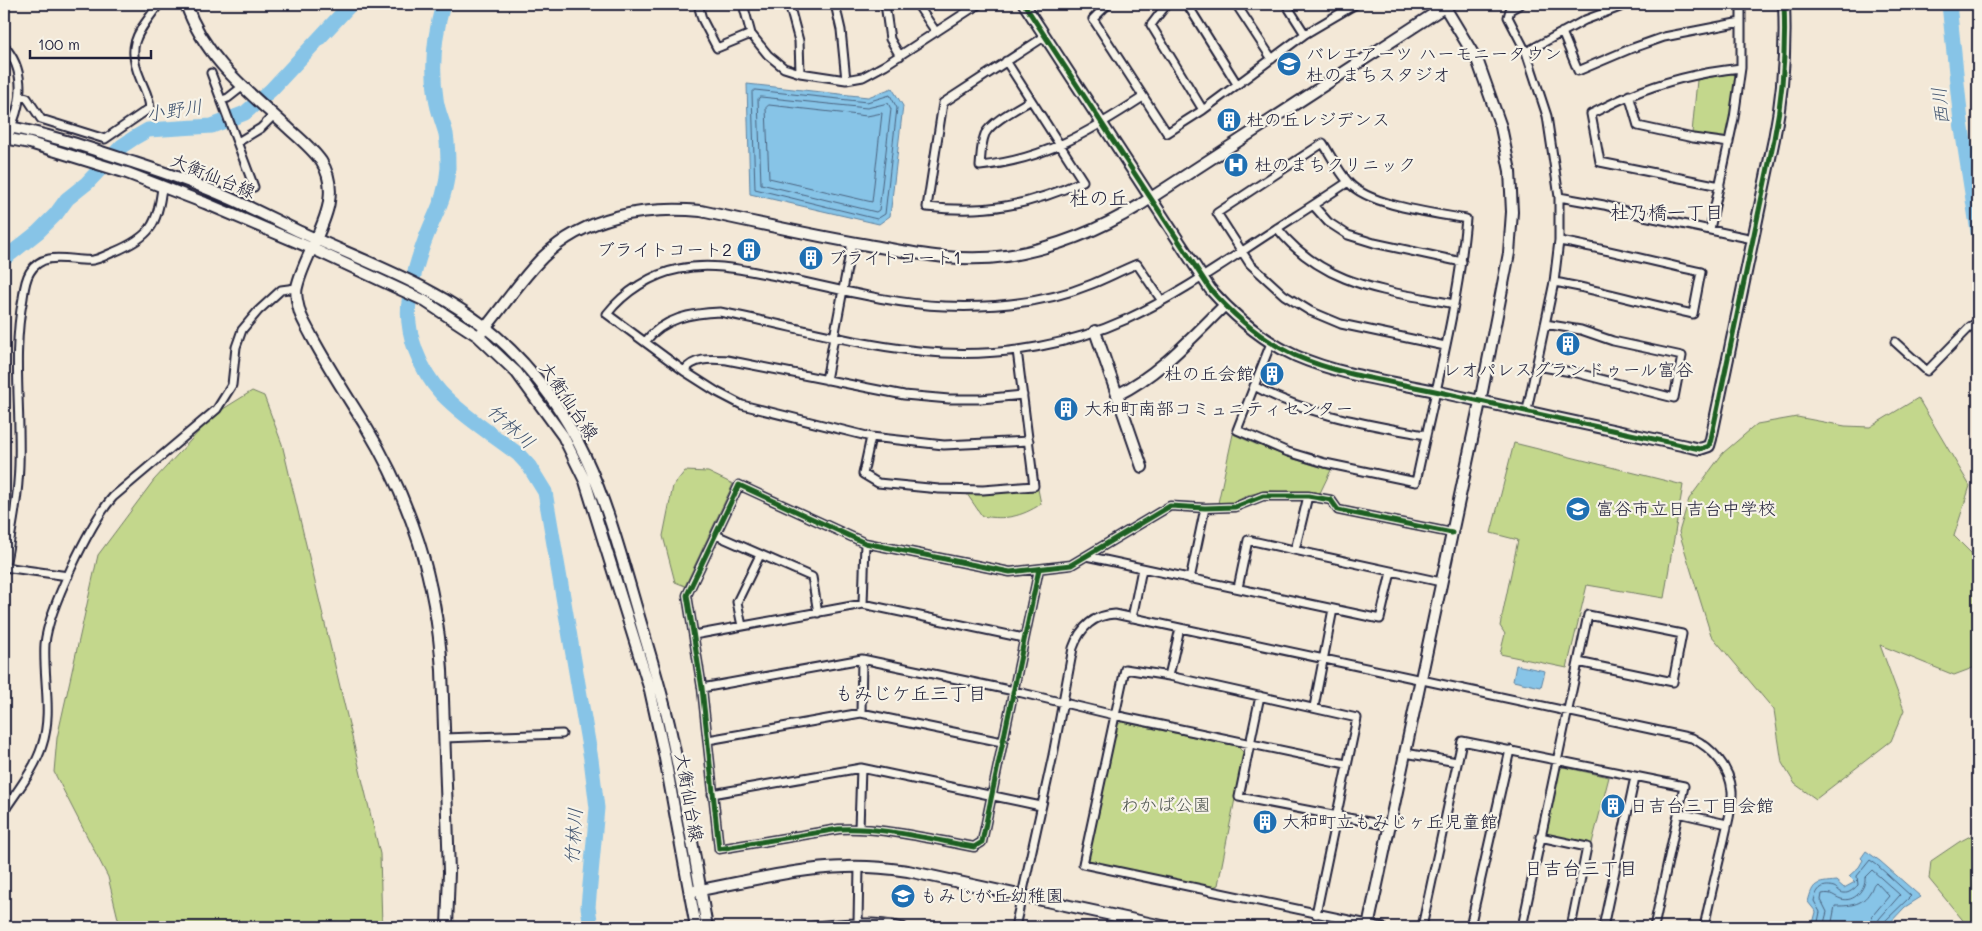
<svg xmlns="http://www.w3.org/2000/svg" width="1982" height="931" viewBox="0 0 1982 931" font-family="Mali,'Klee One',sans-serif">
<rect width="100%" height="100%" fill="#f3e8d7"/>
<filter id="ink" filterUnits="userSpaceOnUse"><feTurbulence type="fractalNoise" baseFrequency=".02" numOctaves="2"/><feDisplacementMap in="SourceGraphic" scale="10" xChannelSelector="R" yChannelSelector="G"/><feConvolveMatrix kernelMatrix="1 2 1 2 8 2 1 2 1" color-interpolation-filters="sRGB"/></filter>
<g filter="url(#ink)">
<path fill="#c3d78c" stroke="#727c64" d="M1732,73L1736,76L1728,135L1722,140L1692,133L1697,80Z
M252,391L264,396L282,444L380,854L382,927H120L108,877L54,772L57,738L98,555L154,480L215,414Z
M1918,398L1970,486L1954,536L1978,560V666L1954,675L1880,645L1904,710L1891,741L1816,799L1795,784L1782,763L1774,710L1711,635L1679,532L1689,499L1723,453L1757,424L1797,417L1845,426L1870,427Z
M1233,434C1265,449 1297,461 1331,470L1320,493L1266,491L1248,495L1235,502L1218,503Z
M1514,443L1683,485L1664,598L1587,585L1567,668L1500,654L1505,634L1500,626L1518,540L1491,533Z
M685,471L708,472L733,484L685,586L675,582L663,536L673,486Z
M1038,489L1041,504C1021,517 1005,520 982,516L967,494Z
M1122,722L1237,746L1244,753L1218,885L1213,887L1090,862L1088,858L1116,725Z
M1563,767L1609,777L1592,843L1548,836L1545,831L1558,771Z
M1978,832V927L1966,924L1929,879L1931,861L1959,842Z"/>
<path fill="#87c4e7" stroke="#5f83a2" d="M747,84L868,97L892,88L903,106L890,216L879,224L750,194Z
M1516,665L1545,671L1541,687L1513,681Z
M1866,851L1880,861L1921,897L1905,907L1886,927H1812L1816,912L1808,902C1813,882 1816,883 1836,881L1844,888L1855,882L1849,876L1859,867L1863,860L1861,858Z"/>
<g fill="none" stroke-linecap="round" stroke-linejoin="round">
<path stroke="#4a6380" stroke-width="1" d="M755,90L867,102L890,95L897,108L885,214L877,219L755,189L752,93Z
M761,97L867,108L888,103L891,109L879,210L876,212L761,184L758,99Z
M769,105L867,116L882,113L872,202L769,178L766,108Z
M1817,927L1820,912L1814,901C1816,891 1821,883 1834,887C1837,888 1840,893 1844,893C1849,894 1855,888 1858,885L1857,876L1870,860L1877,865L1911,896L1884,922L1883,927
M1823,927L1827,912L1821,900L1822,894C1832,892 1833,896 1841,899C1854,903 1866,889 1865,877L1872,870L1900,895L1879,919L1877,927
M1831,927L1835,906C1848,906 1862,906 1870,892C1873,888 1872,885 1876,882L1889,896L1873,915L1869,927"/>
<path stroke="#87c4e7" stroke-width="15" d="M443,4C435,33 431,67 436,98C437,110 443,122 446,134C448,146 448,157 448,168C446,199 435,213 425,240C419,256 410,285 409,302C405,333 420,370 441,393C463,416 493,435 518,454L529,466L545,492L591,759L597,808L588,907L591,927
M1949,4L1961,122L1978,232
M4,259L38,232L56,214L67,199L87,183L122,146L134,138L148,130L212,126L245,113L271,90L351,4"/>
<defs>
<path id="street" d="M698,4L702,19L717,48L751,34
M743,4L751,34L768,55L784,68L800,73L846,80L863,77L885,65L971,9
M789,4L799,41L800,73
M835,4L841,30L846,80
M885,4L890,39L900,56
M917,4L936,32
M968,4L971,9L979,4
M1108,4L1093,19L1167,133L1203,110L1305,34L1356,4
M1167,4L1151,25L1203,110
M1187,4L1237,84
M1236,4L1272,59
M1286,4L1305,34
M1338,4L1343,11
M1521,4L1510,10L1508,17L1526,52L1547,116L1559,197V241L1554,282L1527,410
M1562,32L1578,71L1630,49L1664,37L1741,22
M4,46C24,68 23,96 13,122C11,130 10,138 4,143
M1526,52L1585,20L1628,4
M1006,61L1083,181C1031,205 985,214 927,207L943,103L1044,37
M211,73L254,187
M1629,95L1638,126L1693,138L1729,143
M21,96L27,98L41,119L105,139L150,108C149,96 144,89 140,78C125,43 139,32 159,4
M222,100L228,98L242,87
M1031,100C1018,108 992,121 985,134C981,144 981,156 980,166C1044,160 1091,131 1143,97
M238,142L261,128L274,115
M1720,186L1600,162L1591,114C1603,108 1616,101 1629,96C1664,81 1703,72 1741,68
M1559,197L1604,205L1644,216L1753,239
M1313,205L1328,222L1348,235L1374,243L1462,262
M1277,228C1324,287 1385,290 1454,304
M1710,229L1734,118L1741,68V4
M1554,282C1601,290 1646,304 1693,314L1701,272C1653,262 1607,249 1559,241
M645,342C663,318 692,313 720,312C794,326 868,349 943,353C1005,356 1070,345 1127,319C1168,300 1206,275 1244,250C1278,227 1314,205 1348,182
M1895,342L1927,371L1970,327L1978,322
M1271,343L1237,430L1288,452L1325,463L1416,482C1434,395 1458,308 1466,219C1435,213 1370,206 1349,183C1339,172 1331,156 1323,143L1217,213L1250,264L1284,295L1310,311L1341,324L1445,346
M1537,366L1577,373L1674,398L1682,356L1613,341L1581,330L1545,324
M684,371C694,357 712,359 727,360L904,395L949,399H981L1023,395
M826,380L852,242
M1254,386C1307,415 1366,424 1425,435
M871,437L863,474L878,483L939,489L983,490L1034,486L1017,350
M1029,441L944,445L871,437L742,405L717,392L684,371L607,314C624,292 652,274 679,269C712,262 744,270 776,276C829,287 891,304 944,306C993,308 1046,303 1092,284C1107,278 1122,270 1137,264L1162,301
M716,535L812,577L818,613
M1295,550L1308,496
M1086,556L1380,619L1391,572
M4,567L68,576
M5,567C11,533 18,500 19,465C21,410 12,353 23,298C24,290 25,280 30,272C44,249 72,262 93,260C100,259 108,254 114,252C150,237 158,225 162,187
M1039,569L982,842L974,847C930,839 884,827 839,829L719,849L702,688L687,595L739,485L865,543L1010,572L1071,565L1170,506L1205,508L1235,507L1263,496H1308L1331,500L1338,510L1452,533
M1190,579L1205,508
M1238,588L1248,540L1441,582
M863,604L865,543
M1132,618L1142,569
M742,626L737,602L760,555
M694,635L863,604L1024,638
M1169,676L1180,628
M702,688L862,659L1014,691L1114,715L1346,764
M1260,696L1239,797L1390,826
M1314,707L1333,609
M861,713L862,659
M444,738L562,734
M708,740L861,713L1002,742
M1405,753L1457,762
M712,794L861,768L1041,806
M4,811C17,791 35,769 42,746C53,713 43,678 45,644C48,610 90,523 113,497L217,409L232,385L236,347L242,330L258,311L281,290L296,288
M1678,813L1727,824
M859,828L861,768
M1540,837L1587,847L1571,927
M1316,914L1357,718L1169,676L1125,669L1083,864L1382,927
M858,922L859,867
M806,927C839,923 871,920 903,927
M1015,927L1053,755L1073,648C1080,628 1093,615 1115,614L1692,738C1712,748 1730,767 1732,791C1733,807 1727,825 1724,840C1717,869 1710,898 1704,927
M1422,927L1462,741L1684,786L1654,927
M1470,927L1510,750
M1522,927L1588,615L1682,634L1673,682L1578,662
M1603,927L1635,777"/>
<path id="secondary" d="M186,4C204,57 246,90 286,126C298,137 312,148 321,161C348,203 306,246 297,287C295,293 298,306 300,313C303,321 308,329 312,337C328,367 347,396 365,425C412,503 436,579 442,670L449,872L447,927
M1024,4L1210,289C1234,316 1263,341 1296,356C1340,375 1388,381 1435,391C1523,411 1612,430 1700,449L1709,446L1711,439L1774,139C1783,94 1786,50 1784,4
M4,126C48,134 92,149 135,163C166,173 198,184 229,198C252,208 275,220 298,231C365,262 440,287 496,336C583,413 606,503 637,610C648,648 660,686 669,724C684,791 695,859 707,927
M4,138L30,143L127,173L205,203L311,248L423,300L478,336L517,373L563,436L585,481L650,690L664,753L696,927
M1095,331L1142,467
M482,332C503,307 520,280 543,257C585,216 645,206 701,211C756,223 812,235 868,245C913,253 960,263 1006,256C1055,248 1098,231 1140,205L1449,4
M1117,395C1160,374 1191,338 1225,305
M695,891C745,882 796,868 846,867C867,866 887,868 908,871L1167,927
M1368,927L1480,402L1509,253L1512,212L1510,171L1501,127L1478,62L1443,4"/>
</defs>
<use href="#street" stroke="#22223b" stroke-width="11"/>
<use href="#secondary" stroke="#22223b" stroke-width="14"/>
<use href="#street" stroke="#f7f3e8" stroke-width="7"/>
<use href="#secondary" stroke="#f7f3e8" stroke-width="10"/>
<defs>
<path id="cycleway" d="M1024,4L1210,289C1234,316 1263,341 1296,356C1340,375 1388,381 1435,391C1523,411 1612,430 1700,449L1709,446L1711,439L1774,139C1783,94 1786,50 1784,4
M1039,569L982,842L974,847C930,839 884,827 839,829L719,849L702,688L687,595L739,485L865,543L1010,572L1071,565L1170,506L1205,508L1235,507L1263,496H1308L1331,500L1338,510L1452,533"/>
</defs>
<use href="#cycleway" stroke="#f7f3e8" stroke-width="8"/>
<use href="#cycleway" stroke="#1b5e20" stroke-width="5"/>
</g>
</g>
<defs>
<symbol id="school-disc" viewBox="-11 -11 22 22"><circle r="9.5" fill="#1f6fb2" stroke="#f7f3e8"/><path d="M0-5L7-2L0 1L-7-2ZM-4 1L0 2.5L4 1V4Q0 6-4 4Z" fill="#fff"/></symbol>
<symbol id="building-disc" viewBox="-11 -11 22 22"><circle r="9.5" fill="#1f6fb2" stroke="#f7f3e8"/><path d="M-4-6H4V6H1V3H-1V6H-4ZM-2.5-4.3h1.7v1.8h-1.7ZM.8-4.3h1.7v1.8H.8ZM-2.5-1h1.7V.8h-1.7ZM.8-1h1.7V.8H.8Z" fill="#fff"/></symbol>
<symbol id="hospital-disc" viewBox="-11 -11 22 22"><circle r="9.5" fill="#1f6fb2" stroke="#f7f3e8"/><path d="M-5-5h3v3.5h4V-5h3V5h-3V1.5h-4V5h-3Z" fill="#fff"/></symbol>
</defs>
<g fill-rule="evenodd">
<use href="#school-disc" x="1275" y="50" width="28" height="28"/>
<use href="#building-disc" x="1215" y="106" width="28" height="28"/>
<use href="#hospital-disc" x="1222" y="151" width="28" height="28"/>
<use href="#building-disc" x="735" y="236" width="28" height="28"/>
<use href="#building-disc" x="797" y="244" width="28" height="28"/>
<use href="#building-disc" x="1554" y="330" width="28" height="28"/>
<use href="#building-disc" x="1258" y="360" width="28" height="28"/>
<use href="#building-disc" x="1052" y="395" width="28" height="28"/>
<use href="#school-disc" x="1564" y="495" width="28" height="28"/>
<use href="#building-disc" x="1599" y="792" width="28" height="28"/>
<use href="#building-disc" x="1251" y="808" width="28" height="28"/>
<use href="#school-disc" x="889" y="882" width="28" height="28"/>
</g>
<g text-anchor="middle" stroke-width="4.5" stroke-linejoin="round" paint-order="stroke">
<g font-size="18" fill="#22223b" stroke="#f7f3e8" text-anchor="start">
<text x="1306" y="60">バレエアーツ ハーモニータウン<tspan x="1306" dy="21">杜のまちスタジオ</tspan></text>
<text x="1246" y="126">杜の丘レジデンス</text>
<text x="1254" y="171">杜のまちクリニック</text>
<text x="732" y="256" text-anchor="end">ブライトコート2</text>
<text x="828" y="264">ブライトコート1</text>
<text x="1568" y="376" text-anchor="middle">レオパレスグランドゥール富谷</text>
<text x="1254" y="380" text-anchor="end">杜の丘会館</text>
<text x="1084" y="415">大和町南部コミュニティセンター</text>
<text x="1596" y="515">富谷市立日吉台中学校</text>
<text x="1630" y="812">日吉台三丁目会館</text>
<text x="1282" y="828">大和町立もみじヶ丘児童館</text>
<text x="920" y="902">もみじが丘幼稚園</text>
</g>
<g font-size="18" fill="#22223b" stroke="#f7f3e8">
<text transform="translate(213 176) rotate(22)" y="6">大衡仙台線</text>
<text transform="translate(569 401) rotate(56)" y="6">大衡仙台線</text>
<text transform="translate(689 797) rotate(80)" y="6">大衡仙台線</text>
</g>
<g font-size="18" fill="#525853" stroke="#f7f3e8">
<text x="1166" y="811">わかば公園</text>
</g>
<g font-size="19" font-style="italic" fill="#40536f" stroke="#f7f3e8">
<text transform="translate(1940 106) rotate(-96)" y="7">西川</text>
<text transform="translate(174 110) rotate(-8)" y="7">小野川</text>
<text transform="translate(511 426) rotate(42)" y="7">竹林川</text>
<text transform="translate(573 836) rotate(-86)" y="7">竹林川</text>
</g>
<g font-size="19" fill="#22223b" stroke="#f7f3e8">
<text x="1667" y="219">杜乃橋一丁目</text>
<text x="911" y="700">もみじケ丘三丁目</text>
<text x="1581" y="875">日吉台三丁目</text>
</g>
<g font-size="20" fill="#22223b" stroke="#f7f3e8">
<text x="1099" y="205">杜の丘</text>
</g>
</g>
<rect width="1982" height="931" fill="none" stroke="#f7f3e8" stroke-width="20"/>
<rect x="10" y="10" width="1962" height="911" fill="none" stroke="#22223b" stroke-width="2" filter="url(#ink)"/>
<path d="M30 50v8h121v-8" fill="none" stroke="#22223b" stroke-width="2.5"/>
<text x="38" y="50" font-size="15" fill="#22223b" stroke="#f7f3e8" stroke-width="4" paint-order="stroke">100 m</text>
</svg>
